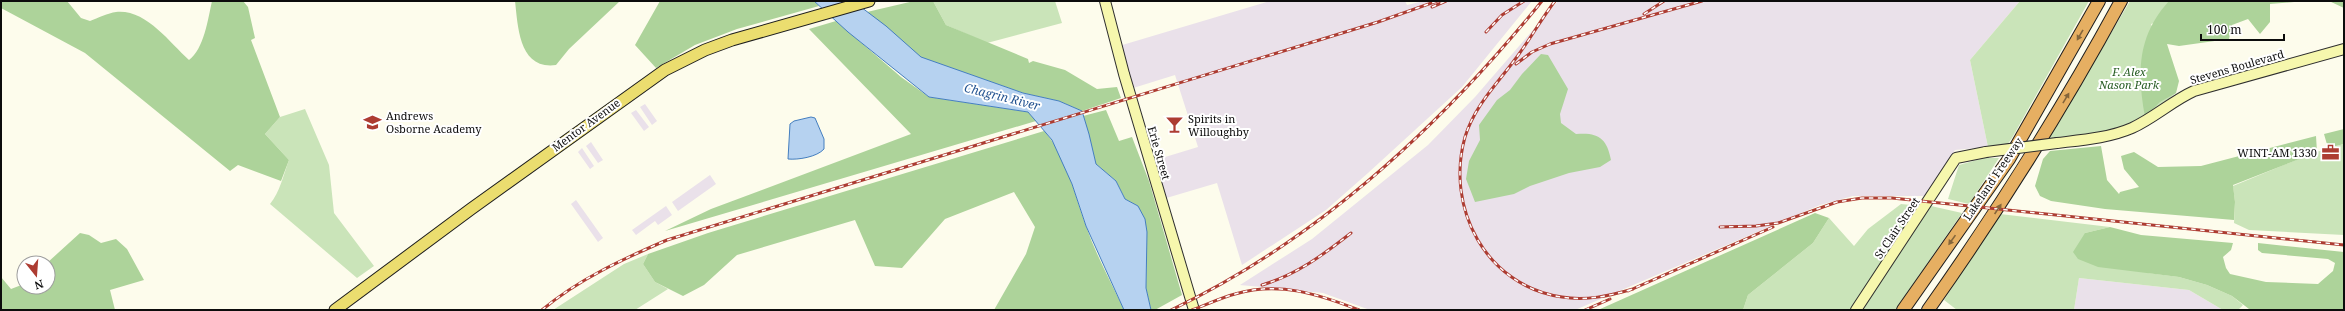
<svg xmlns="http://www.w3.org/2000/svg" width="2345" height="311" viewBox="0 0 2345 311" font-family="'Noto Serif',serif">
<rect width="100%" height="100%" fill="#fdfcec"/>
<path fill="#eae1ea" d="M1270,1H1405L1407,5L1424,1H1532L1462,87L1368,173L1326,210L1242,265L1217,183L1163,199L1152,161L1198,147L1175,75L1130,89L1119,46Z
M1558,1H2020L1970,60L1988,147L1955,150L1928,196H1853L1820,205L1575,310H1370L1323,293L1240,285L1312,239L1428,145L1475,97Z
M645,104L657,121L652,125L640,107Z
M636,110L649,127L644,131L631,113Z
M591,142L603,160L598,163L586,146Z
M582,148L594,166L590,169L578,152Z
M710,175L716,184L678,211L672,202Z
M576,200L603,238L598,242L571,204Z
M666,206L672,215L658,225L655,221L636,235L632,230Z
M2079,278L2189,290L2223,310H2074Z"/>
<path fill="#cae4b9" d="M933,1H1055L1062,23L987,43L946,25Z
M2020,1H2089L2012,138L2007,145L1988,147L1970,60Z
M2130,1H2227L2151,24L2176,93L2145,117L2108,134L2048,140Z
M305,109L329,165L334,213L374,266L357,278L270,204C280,192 283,176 289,160L265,134L280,117Z
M2344,144V235L2249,230L2234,223L2235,202L2233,186L2313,153Z
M1984,158H1999L1969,204L1948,199L1959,165Z
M1901,204L1921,206L1851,310H1743L1748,295L1813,243L1829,218L1854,246L1868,229Z
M1931,206L1962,213L1895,310H1860Z
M2000,214L2110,227L2085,233L2148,273L2179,277L2207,285L2232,296L2243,305L2238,310H2223L2189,290L2079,278L2074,310H1957L1944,300Z
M648,254L643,264L655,282L668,289L635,310H553L624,264Z"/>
<path fill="#add39a" d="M1,1H67L81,18L90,21C98,18 108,13 116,12C146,9 169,42 189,60C204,49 208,19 212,1H243L248,7L255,38L251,40L280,117L265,134L289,160L281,181L238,165L230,171L85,53L1,8Z
M515,1H620L569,49L556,65C519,70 518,27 515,1Z
M660,1H814L819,6L737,29L695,45L656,68L635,45Z
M914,1H933L946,25L1028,59L1029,63L1033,61L1065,70L1097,89L1117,87L1121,98L1082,111L1059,101L1023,93L920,57L867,12Z
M2169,1H2305L2270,4V22L2260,34L2248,19L2232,25L2229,39L2179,46L2167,44L2179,81L2176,93L2160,102L2145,117C2137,73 2137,36 2169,1Z
M2329,1H2344V8Z
M836,21L901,77L929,97L1028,112L1036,121L665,231L711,209L911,134L809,29Z
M1541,54L1548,55L1568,89L1560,114L1561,123L1576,134C1598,132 1607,138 1611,160L1600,167L1569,173L1530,186L1514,194L1475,202L1466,179L1469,161L1480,140L1479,125L1497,100L1510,90L1522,74Z
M1106,110L1119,141L1132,137L1149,181L1182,295L1155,310H1151L1146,288L1147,232L1138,206L1125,199L1116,181L1096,164L1083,116Z
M2344,129V144L2328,148L2324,134Z
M1044,131C1067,156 1074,194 1086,226C1096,255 1111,282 1124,310H994L1026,254L1035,227L1014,192L945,219L902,268L875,266L855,220L737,255L704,285L683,296L655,282L643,264L648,254L708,233Z
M2316,136L2317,152L2233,185L2235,202L2234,220L2105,209L2051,201L2040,196L2035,186L2043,159L2050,151L2101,146L2107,180L2119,194L2120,192L2139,187L2124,169L2121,156L2134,152L2158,167L2201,166Z
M1815,213L1829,218L1813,243L1748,295L1743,310H1598Z
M2110,227L2141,235L2233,243L2231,250L2223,257L2226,268L2230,274L2266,282L2318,284L2333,271L2335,263L2328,259L2262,253L2258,250V243L2344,252V310L2249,309L2232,296L2207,285L2179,277L2098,267L2078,259L2073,252L2085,233Z
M80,233L89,235L101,243L116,239L127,249L144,280L110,290L115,310H1V277L11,289L24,284V287H48L47,263Z"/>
<path fill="#b6d2f0" stroke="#447ebf" d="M814,1H853L886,26L921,57L1023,93L1059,101L1082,111L1089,134L1096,164L1116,181L1125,199L1138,206L1145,219L1147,232L1146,288L1151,310H1124L1086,226L1072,184L1052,140L1028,112L929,97L848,32Z
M811,117L815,118L824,139V149C817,157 798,160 788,159L790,124L794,121Z"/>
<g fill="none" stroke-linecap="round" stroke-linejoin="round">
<defs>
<path id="secondary" d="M1105,1L1124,74L1194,310
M2057,143C2082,140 2109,138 2132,128C2154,118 2172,101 2194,91L2344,49
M1856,310L1956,158L1986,152"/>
<path id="primary" d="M335,310L471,209L665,70L705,50L732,40L869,1"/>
<path id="highway" d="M1903,310L2009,159L2099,1
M1928,310C1998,211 2063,108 2121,1"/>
</defs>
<use href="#secondary" stroke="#2e2e2e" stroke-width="12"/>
<use href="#primary" stroke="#1d1d1d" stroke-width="13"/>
<use href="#highway" stroke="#1d1d1d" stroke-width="14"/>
<use href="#secondary" stroke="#f6f7ad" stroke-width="10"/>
<use href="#primary" stroke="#ebdd6f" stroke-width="11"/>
<use href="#highway" stroke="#e6af62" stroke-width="12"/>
<defs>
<path id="rail" d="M1555,1C1542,18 1532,36 1519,54C1500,81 1475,104 1465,137C1445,208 1486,286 1562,297C1586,301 1609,296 1633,289
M1432,7L1446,1
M1644,14L1664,1
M1486,32L1502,15L1524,1
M1516,64L1532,52L1550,44L1702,1
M1720,227L1756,226L1778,223L1837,202L1862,198H1892L2344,245
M1262,285C1296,275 1323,255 1351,233
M1628,291L1773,227
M542,310C579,279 623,259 667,240L1378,22L1437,1
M1171,310C1318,240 1440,127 1542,1
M1192,310C1206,305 1220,298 1235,294C1279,281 1318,294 1359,310
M1585,310L1610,299"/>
</defs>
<use href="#rail" stroke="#ad3c32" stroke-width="3"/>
<use href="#rail" stroke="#fff" stroke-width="1.5" stroke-dasharray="4.5" stroke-linecap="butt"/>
<defs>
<path id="secondary-bridge" d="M1986,152L2057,143"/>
</defs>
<use href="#secondary-bridge" stroke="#2e2e2e" stroke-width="12" stroke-linecap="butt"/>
<use href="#secondary-bridge" stroke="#f6f7ad" stroke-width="10"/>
</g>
<defs><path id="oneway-solid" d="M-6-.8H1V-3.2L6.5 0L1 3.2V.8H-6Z"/></defs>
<g fill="#84663b">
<use href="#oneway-solid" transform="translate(2080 35) rotate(120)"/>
<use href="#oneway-solid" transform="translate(2066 98) rotate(-59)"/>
<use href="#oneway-solid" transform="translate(1998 209) rotate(-56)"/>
<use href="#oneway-solid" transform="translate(1952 240) rotate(125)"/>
</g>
<defs>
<symbol id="school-bare" viewBox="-9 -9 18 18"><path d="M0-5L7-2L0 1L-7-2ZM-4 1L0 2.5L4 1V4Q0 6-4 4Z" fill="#ad3c32" stroke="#fff" stroke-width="2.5" paint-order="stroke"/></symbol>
<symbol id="bar-bare" viewBox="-9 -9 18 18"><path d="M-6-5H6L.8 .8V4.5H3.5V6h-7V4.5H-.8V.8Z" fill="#ad3c32" stroke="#fff" stroke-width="2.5" paint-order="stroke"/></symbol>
<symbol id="office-bare" viewBox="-9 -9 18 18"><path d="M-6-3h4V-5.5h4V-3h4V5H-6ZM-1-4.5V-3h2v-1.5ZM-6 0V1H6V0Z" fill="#ad3c32" stroke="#fff" stroke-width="2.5" paint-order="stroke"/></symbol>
</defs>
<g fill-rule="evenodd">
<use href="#school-bare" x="360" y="110" width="25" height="25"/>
<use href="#bar-bare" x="1162" y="112" width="25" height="25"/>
<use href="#office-bare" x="2318" y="140" width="25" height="25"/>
</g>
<g text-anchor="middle" stroke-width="4" stroke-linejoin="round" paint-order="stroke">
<g font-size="11" fill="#0c0c0c" stroke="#fff">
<text transform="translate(2237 67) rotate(-16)" y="4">Stevens Boulevard</text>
<text transform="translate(586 125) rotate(-36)" y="4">Mentor Avenue</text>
<text transform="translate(1159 153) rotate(74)" y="4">Erie Street</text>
<text transform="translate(1993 179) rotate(-56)" y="4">Lakeland Freeway</text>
<text transform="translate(1897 228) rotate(-56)" y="4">St Clair Street</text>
</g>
<g font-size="11" font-style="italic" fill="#275c23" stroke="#fff">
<text x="2129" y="76">F. Alex<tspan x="2129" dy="13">Nason Park</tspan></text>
</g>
<g font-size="11" fill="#0c0c0c" stroke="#fff" text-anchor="start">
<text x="386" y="120">Andrews<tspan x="386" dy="13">Osborne Academy</tspan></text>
<text x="1188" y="123">Spirits in<tspan x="1188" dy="13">Willoughby</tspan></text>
<text x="2317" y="157" text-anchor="end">WINT-AM 1330</text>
</g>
<g font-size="12" font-style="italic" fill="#225290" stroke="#fff">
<text transform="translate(1002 97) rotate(14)" y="4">Chagrin River</text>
</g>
</g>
<rect width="2345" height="311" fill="none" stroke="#0c0c0c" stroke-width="4"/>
<g transform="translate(36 275) rotate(163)"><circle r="19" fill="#ffffff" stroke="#9e9e9e"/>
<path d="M0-3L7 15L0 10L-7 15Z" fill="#ad3c32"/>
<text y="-6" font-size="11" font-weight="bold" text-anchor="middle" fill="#0c0c0c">N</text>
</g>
<path d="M2201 34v6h83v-6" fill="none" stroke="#0c0c0c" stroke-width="2"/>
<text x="2207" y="34" font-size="12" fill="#0c0c0c" stroke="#ffffff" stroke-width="3" paint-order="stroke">100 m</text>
</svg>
